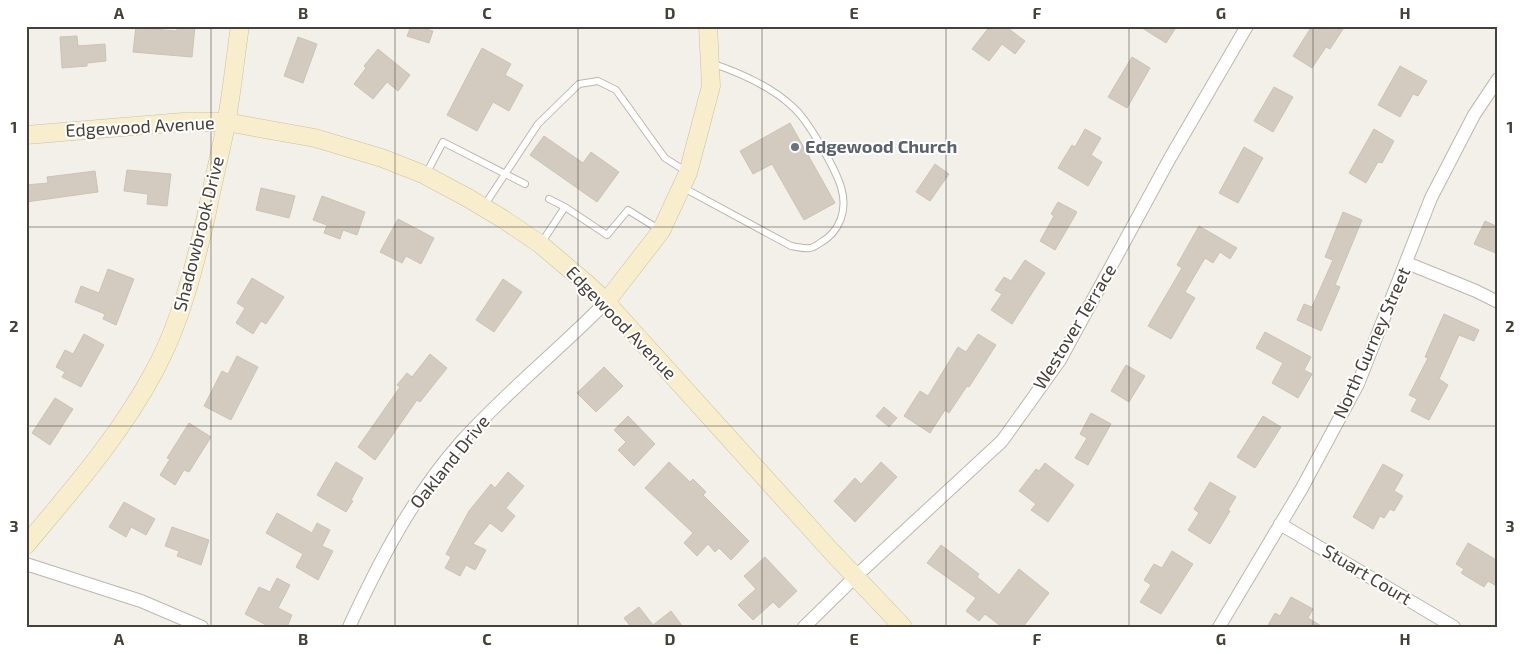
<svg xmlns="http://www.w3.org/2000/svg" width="1524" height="653" viewBox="0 0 1524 653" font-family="'Exo 2',sans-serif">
<rect width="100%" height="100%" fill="#f2f0e9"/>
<path fill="#d3cbc0" stroke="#cdc3b4" d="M136,26H151V29L177,31V26H195L192,57L133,52Z
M411,26H427L426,29L433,31L429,43L407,36Z
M990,26H1005L1025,41L1015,54L1002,44L989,61L972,49Z
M1139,26H1177L1166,43Z
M1312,26H1345L1330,49L1326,47L1312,68L1293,56Z
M77,36L78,46L105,44L106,61L87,63V66L62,68L60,37Z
M298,37L317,44L303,83L284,76Z
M482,48L511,64L505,75L523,85L509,111L493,102L477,131L447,115Z
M378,49L410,75L398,91L387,82L373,99L354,84L366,68L364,66Z
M1132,57L1150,68L1127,108L1108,97Z
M1400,66L1427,81L1418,96L1413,94L1400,117L1378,105Z
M1274,87L1293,97L1273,132L1254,121Z
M790,123L835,203L804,220L772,164L753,174L740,151Z
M1085,129L1101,138L1091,155L1102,162L1088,186L1058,168L1072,145L1075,147Z
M1374,129L1394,141L1382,163L1378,162L1366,183L1349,173Z
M544,136L583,163L591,152L619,172L597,202L530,155Z
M1244,147L1263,158L1238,203L1219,193Z
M935,164L949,174L930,201L916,192Z
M127,170L171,174L167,206L147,204L148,194L124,191Z
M95,171L98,192L26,202V185L48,183L47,177Z
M261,188L295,196L289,218L256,210Z
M322,196L365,212L357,235L343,230L340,239L324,233L327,225L313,220Z
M1058,202L1077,212L1055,250L1040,241L1054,216L1051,214Z
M1343,212L1362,220L1335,285L1340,287L1321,331L1297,320L1304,304L1312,307L1333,260L1325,257Z
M398,219L434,238L421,264L406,256L402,263L380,252Z
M1485,221L1498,227V254L1474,244Z
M1199,226L1237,248L1230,259L1220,252L1213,263L1205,258L1185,292L1195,298L1171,339L1148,326L1182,268L1177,265Z
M1025,260L1045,273L1012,324L991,310L1002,294L995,290L1004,277L1011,281Z
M108,269L134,279L116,325L103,319L105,314L75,302L81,286L99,293Z
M252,278L284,297L266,324L261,321L253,334L236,323L245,308L237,303Z
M503,279L522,292L494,332L476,320Z
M1444,314L1479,330L1474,341L1459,335L1439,379L1448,385L1429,420L1411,411L1417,399L1409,395L1428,358L1425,357Z
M1265,332L1311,357L1304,370L1312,374L1298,398L1272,383L1283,363L1256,348Z
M84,334L104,345L81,387L62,377L65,372L56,367L65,350L73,354Z
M978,334L996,345L969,387L967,386L949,413L945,410L930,433L904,416L920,391L928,396L958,347L966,352Z
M430,354L447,368L420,402L417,400L375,460L358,447L400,387L397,385L407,373L412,377Z
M237,356L258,367L231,420L204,406L222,371L228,374Z
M1126,365L1145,376L1129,402L1111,391Z
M604,367L623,386L596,412L577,393Z
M55,398L73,409L50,445L32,433Z
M884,407L897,418L889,427L876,416Z
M1091,413L1111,424L1088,465L1075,458L1087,438L1080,434Z
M628,416L655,444L634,466L618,450L626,442L614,430Z
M1263,416L1281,427L1255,468L1237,457Z
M189,423L211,437L189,472L184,470L175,485L160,475L170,459L167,458Z
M336,462L363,478L351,500L353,501L346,512L317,495Z
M669,462L690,482L693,479L706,492L703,495L749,541L731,560L719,548L715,552L708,544L697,556L684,543L693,533L645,488Z
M881,462L897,477L855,522L834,501L855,478L861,484Z
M1045,463L1074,485L1048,522L1031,510L1036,504L1019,491L1036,469L1039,471Z
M1383,464L1403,475L1394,491L1403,496L1394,511L1390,509L1384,518L1380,516L1373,529L1353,517Z
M508,472L524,486L506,508L515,516L502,532L490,523L473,544L486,550L475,570L466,565L460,576L445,568L451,557L446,554L469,511L491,484L495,488Z
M1210,482L1236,497L1228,510L1230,511L1210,544L1188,530L1199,513L1194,509Z
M124,502L155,519L146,535L131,527L126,537L109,527Z
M277,513L312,533L317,523L330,530L322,546L333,551L318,580L296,567L303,554L266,533Z
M172,527L209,540L201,565L177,556L179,551L165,546Z
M1468,543L1498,561V587L1488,581L1484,587L1461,573L1464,569L1456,564Z
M941,545L979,574L977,577L999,595L1019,569L1049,593L1023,627H1002L985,614L979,621L966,611L976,598L927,563Z
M1172,551L1193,564L1161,614L1140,602L1151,585L1144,580L1154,564L1162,568Z
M765,557L797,591L779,608L773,602L753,620L738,605L756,589L744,576Z
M277,578L290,585L278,608L292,615L287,627H270L245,614L259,587L270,592Z
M1291,597L1313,609L1308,618L1323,627H1267L1275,613L1280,616Z
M639,607L653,625L671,611L683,627H631L624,618Z"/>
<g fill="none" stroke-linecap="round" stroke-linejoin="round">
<defs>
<path id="lane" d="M426,174L443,142L525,184
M682,187L791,246C797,247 804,249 810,248C813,248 817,245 820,243C840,232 848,210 841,187C835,168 809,122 794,108C771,86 741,73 711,63
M549,199L565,207
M484,206L538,124L579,84L598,81L616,90L665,158L687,172
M542,242L565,207L607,235L628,210L660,230"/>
<path id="street" d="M1407,263L1476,291L1498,302
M1280,524L1454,627
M26,564L141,601L202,627
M349,627C379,562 413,496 461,442C506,392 559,350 606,302
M804,627L855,577L1002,441L1060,360L1170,158L1247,26
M1219,627L1302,488L1358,384L1431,198L1474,115L1498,79"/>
<path id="secondary" d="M26,135L183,122H226L315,138L382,158L425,175L468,198L503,219L540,244L586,283L606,302L831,551L903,627
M606,302L661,231L688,173L711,86L708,26
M26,545C73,489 122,433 156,368C181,321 194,268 206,217C212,186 220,155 226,124C232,92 235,59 240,26"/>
</defs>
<use href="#lane" stroke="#bdb7ad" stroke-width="8"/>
<use href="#street" stroke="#bdb7ad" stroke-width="14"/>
<use href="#secondary" stroke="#ccc19e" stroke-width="19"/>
<use href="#lane" stroke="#fff" stroke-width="6"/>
<use href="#street" stroke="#fff" stroke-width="12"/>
<use href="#secondary" stroke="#f8eece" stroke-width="18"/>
</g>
<path fill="none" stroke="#454038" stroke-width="1" stroke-opacity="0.55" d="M211,26V627M395,26V627M578,26V627M762,26V627M946,26V627M1129,26V627M1313,26V627M26,227H1498M26,426H1498"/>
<circle fill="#6b7280" stroke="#fff" stroke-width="2" cx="795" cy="147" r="5"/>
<g text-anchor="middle" stroke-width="4" stroke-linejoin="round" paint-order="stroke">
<g font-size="18" fill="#454038" stroke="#fff">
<text transform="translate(140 127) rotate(-3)" y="6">Edgewood Avenue</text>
<text transform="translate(199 234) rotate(-76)" y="6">Shadowbrook Drive</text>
<text transform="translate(621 323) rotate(46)" y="6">Edgewood Avenue</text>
<text transform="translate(1075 327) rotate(-59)" y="6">Westover Terrace</text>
<text transform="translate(1372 343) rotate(-66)" y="6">North Gurney Street</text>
<text transform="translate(450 462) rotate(-51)" y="6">Oakland Drive</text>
<text transform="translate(1367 575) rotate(31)" y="6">Stuart Court</text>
</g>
<g font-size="18" font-weight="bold" fill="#5b616d" stroke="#fff" text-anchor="start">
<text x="805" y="153">Edgewood Church</text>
</g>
</g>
<rect width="1524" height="653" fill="none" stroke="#ffffff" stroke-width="55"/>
<rect x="28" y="28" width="1468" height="598" fill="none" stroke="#454038" stroke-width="2"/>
<g font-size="16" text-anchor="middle" font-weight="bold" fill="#454038">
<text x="119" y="19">A</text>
<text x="303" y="19">B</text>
<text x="487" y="19">C</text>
<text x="670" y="19">D</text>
<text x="854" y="19">E</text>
<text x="1037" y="19">F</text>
<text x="1221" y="19">G</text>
<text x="1405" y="19">H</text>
<text x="14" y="133">1</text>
<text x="1510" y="133">1</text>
<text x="14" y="332">2</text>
<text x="1510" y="332">2</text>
<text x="14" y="532">3</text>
<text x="1510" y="532">3</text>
<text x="119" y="645">A</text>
<text x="303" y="645">B</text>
<text x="487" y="645">C</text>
<text x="670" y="645">D</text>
<text x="854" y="645">E</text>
<text x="1037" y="645">F</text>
<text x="1221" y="645">G</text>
<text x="1405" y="645">H</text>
</g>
</svg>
